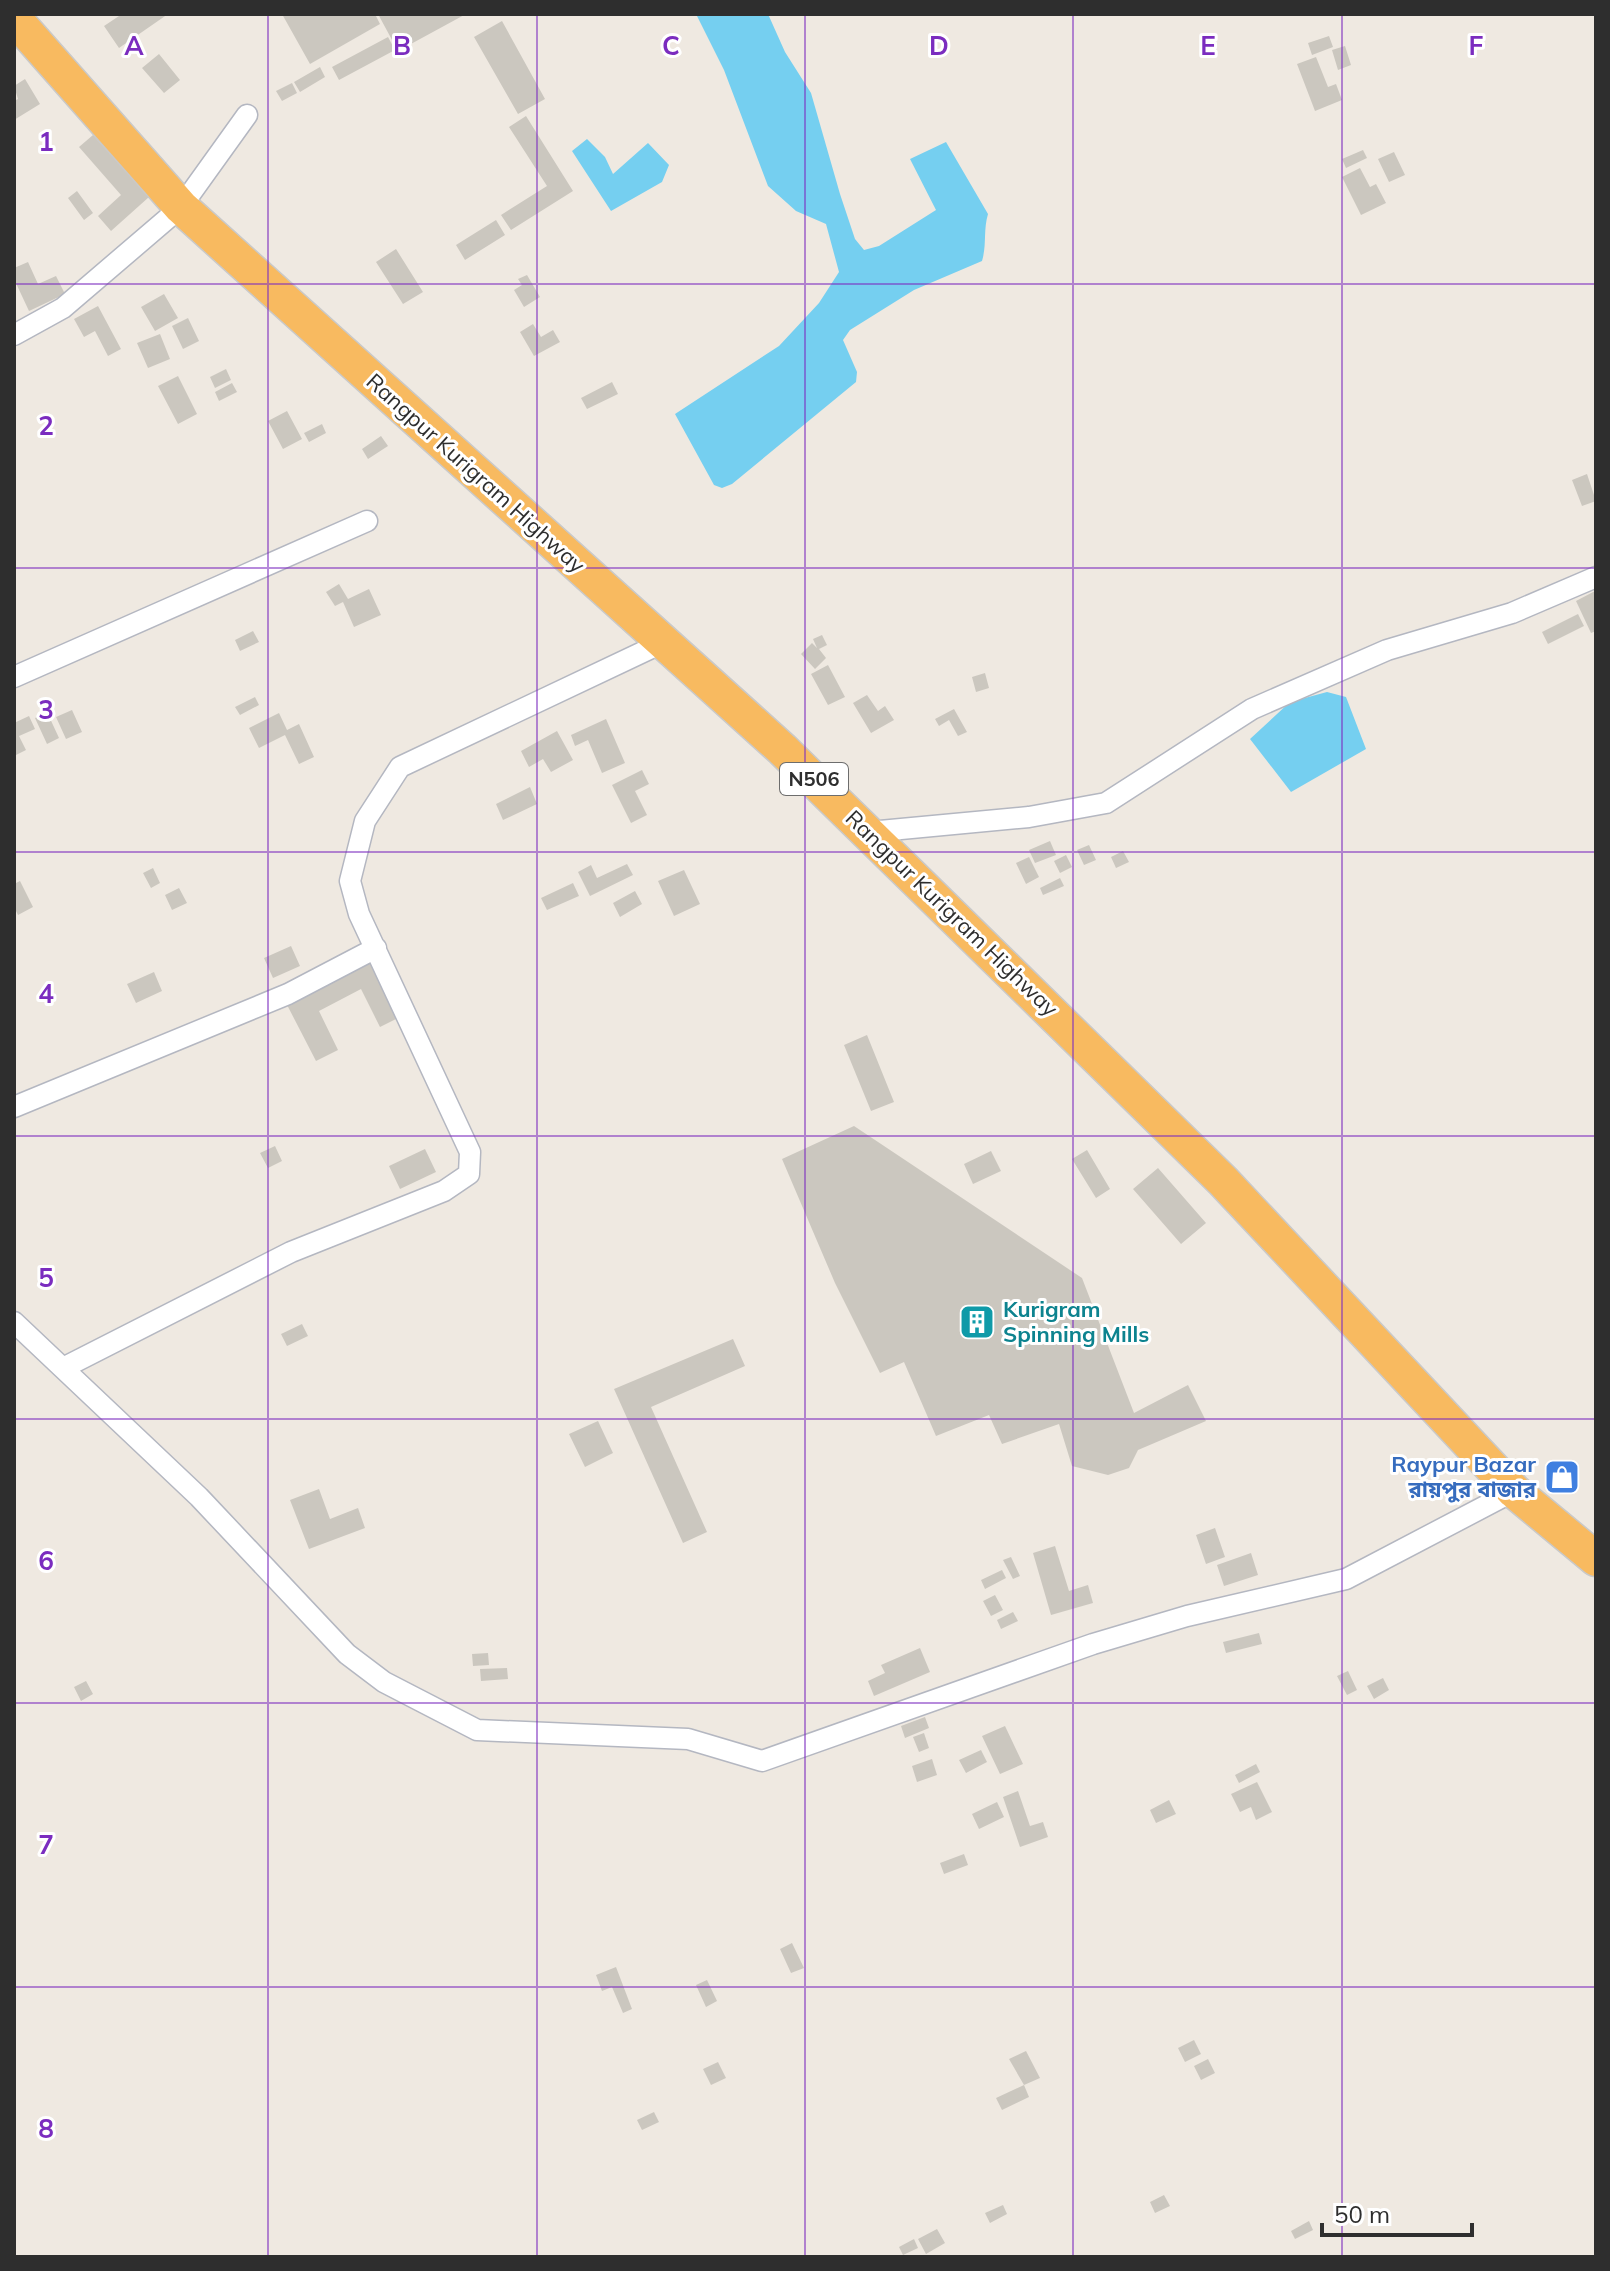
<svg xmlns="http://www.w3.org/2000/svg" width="1610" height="2271" viewBox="0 0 1610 2271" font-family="Mulish,'Noto Sans Bengali',sans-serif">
<rect width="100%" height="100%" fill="#efe9e1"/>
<path fill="#75cff0" d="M696,14H768L785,52L811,93L840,194L855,239L864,250L879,246L936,210L910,159L946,142L988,214C983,231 987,244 982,261L914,290L850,330L843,340L857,372L856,382L732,484L722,488L714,485L675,414L779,346L819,303L839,272L826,224L796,211L768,186L724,70Z
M587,139L605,157L613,174L648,143L669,165L662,182L611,211L572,151Z
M1327,692L1346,697L1366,749L1291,792L1250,739L1290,702Z"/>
<path fill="#cbc7bf" d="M122,14H168L119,48L104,26Z
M282,14H375L380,24L310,64Z
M378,14H466L398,51Z
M502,21L545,99L518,114L474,37Z
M1329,36L1333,47L1312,55L1308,43Z
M388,37L395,50L339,80L332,67Z
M1345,46L1351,65L1338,70L1332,50Z
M159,54L180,80L164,93L142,68Z
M1316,57L1328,87L1336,84L1342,100L1315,111L1297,64Z
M320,67L325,77L300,92L294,82Z
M25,79L40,104L14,120V101L18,99L14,86Z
M292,83L297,93L282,101L276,91Z
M526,116L573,191L511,230L501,215L547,186L509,127Z
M93,135L149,197L111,231L98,216L121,195L79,147Z
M1363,150L1367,158L1346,168L1342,159Z
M1394,152L1405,175L1389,182L1378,159Z
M1360,168L1370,187L1376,184L1386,203L1361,215L1342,177Z
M77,191L93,213L84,220L68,198Z
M496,220L505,235L465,260L456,245Z
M396,249L423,292L403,304L376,262Z
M28,262L38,284L56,276L65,294L29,311L14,279V268Z
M527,275L540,297L524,307L514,290L522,285L518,279Z
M164,294L178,318L155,331L141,307Z
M98,306L121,349L108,356L95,331L84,337L74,319Z
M188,318L199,341L183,349L172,326Z
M533,324L541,337L553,330L560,342L534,356L520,332Z
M160,334L170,359L148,368L137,343Z
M226,369L231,380L215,388L210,377Z
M178,376L197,414L178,424L158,386Z
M612,382L618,394L587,409L581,398Z
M232,383L237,392L219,401L215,392Z
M287,411L302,439L283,449L268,421Z
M322,424L326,433L309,442L304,433Z
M381,436L388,446L368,459L362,449Z
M1587,474L1596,501L1582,506L1572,480Z
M339,584L348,599L369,589L381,615L354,627L343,602L335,606L326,592Z
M1595,591L1596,631L1591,633L1576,601Z
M1578,614L1584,626L1548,644L1542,632Z
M253,631L259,642L240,651L235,640Z
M822,635L827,645L819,649L826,658L815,669L801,654L812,643L817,648L813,639Z
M828,665L845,697L828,705L811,674Z
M985,673L989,688L976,692L972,677Z
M867,695L878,711L885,706L894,720L871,733L853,703Z
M255,697L259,705L240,715L235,707Z
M954,709L967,732L958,736L949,720L939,726L935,719Z
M72,710L82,732L66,739L56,717Z
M47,712L59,738L47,744L35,718Z
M279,713L287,730L299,724L314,757L299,764L285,735L259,748L249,728Z
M29,716L35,729L19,736L26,750L14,756V723Z
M606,719L625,763L602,773L588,740L575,746L571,735Z
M557,731L573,760L551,772L543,759L529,767L521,751Z
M642,770L649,784L635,791L647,815L631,823L612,785Z
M530,787L537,804L503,820L496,804Z
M1050,841L1056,855L1035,863L1029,850Z
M1089,845L1096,860L1084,865L1077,850Z
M1123,851L1129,862L1116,868L1111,857Z
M1066,855L1072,867L1060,873L1054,861Z
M1029,857L1039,877L1026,884L1016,863Z
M627,864L633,875L590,896L578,872L591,865L597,878Z
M153,868L160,883L151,888L143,873Z
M684,870L700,904L674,916L658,881Z
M1060,878L1064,886L1043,895L1040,888Z
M20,881L33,907L18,915L14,907V884Z
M573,883L579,896L547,910L541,898Z
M179,888L187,903L172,910L165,895Z
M635,891L642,904L620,917L613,903Z
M291,946L300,966L273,978L264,958Z
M371,955L402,1016L380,1027L361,989L319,1011L338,1050L316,1061L284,999Z
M154,972L162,991L136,1003L127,984Z
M867,1035L894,1102L871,1111L844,1045Z
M854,1126L1082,1278L1134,1413L1188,1385L1206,1421L1138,1450L1129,1468L1108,1475L1072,1466L1059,1424L1002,1444L989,1415L936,1436L904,1362L880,1373L835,1283L782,1159Z
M275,1146L282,1161L268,1168L260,1153Z
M425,1149L436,1172L400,1189L389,1166Z
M1087,1150L1110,1189L1096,1198L1072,1159Z
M991,1151L1001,1171L973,1184L964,1164Z
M1158,1168L1206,1223L1181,1244L1133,1189Z
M302,1324L308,1336L287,1346L281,1334Z
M733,1339L745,1366L651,1407L707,1532L683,1543L614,1389Z
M598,1421L613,1453L585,1467L569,1434Z
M319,1489L330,1519L358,1508L365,1528L309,1549L290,1500Z
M1215,1528L1225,1557L1206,1564L1196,1535Z
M1055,1546L1069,1591L1088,1585L1093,1603L1051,1615L1033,1553Z
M1251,1553L1258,1575L1224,1586L1217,1565Z
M1011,1557L1020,1576L1013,1579L1003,1560Z
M1002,1570L1006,1578L985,1589L981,1580Z
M995,1595L1003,1610L991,1616L983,1601Z
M1013,1612L1018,1621L1001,1629L997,1620Z
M1259,1633L1262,1644L1226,1653L1223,1642Z
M920,1648L930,1672L874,1696L868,1681L885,1673L881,1665Z
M488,1653L489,1665L473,1666L472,1654Z
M507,1668L508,1679L481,1681L480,1669Z
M1348,1671L1357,1690L1347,1695L1337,1676Z
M1383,1678L1389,1690L1374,1699L1367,1686Z
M86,1681L93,1694L81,1701L74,1687Z
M925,1717L929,1728L905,1738L901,1726Z
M1005,1726L1023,1764L1000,1774L982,1736Z
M924,1733L929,1748L919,1752L913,1737Z
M981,1750L987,1762L966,1773L959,1760Z
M932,1759L937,1775L917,1782L912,1766Z
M1256,1764L1260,1772L1239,1783L1235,1775Z
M1257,1782L1272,1812L1256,1820L1251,1807L1240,1812L1231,1794Z
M1018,1791L1030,1826L1043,1822L1048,1837L1020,1847L1003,1797Z
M1169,1800L1176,1814L1156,1823L1150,1810Z
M997,1802L1004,1817L979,1829L972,1814Z
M964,1854L968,1865L944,1874L940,1863Z
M792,1943L804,1968L791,1973L780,1949Z
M616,1967L632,2009L623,2013L612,1987L602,1991L596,1975Z
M707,1980L717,2001L706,2007L696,1985Z
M1194,2040L1201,2054L1185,2062L1178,2048Z
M1026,2051L1040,2078L1024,2085L1009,2059Z
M1208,2059L1215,2073L1201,2080L1194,2066Z
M718,2062L726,2078L711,2085L703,2069Z
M1024,2085L1029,2097L1002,2110L996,2098Z
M654,2112L659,2122L642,2130L637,2120Z
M1164,2195L1170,2206L1155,2213L1150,2202Z
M1003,2205L1007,2214L990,2223L985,2213Z
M1309,2221L1313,2230L1295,2239L1291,2231Z
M937,2229L945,2243L926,2254L918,2239Z
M914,2239L918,2248L903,2255L899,2247Z"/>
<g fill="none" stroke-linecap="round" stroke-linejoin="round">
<defs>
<path id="minor" d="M14,335L63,308L181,207L247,115
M14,677L367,521
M869,832L1029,817L1106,803L1252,709L1387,650L1512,613L1596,577
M14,1107L288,994L376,948
M14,1322L199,1497L347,1654L384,1682L477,1730L688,1739L762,1761L1093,1644L1187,1616L1346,1579L1514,1491
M63,1368L291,1252L444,1191L469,1174L470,1152L359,914L350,881L365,821L400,767L664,642"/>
<path id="trunk" d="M14,18L181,207L782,749L1223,1181L1514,1491L1596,1559"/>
</defs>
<use href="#minor" stroke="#b4b7c1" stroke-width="23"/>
<use href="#trunk" stroke="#c9c9c9" stroke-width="37"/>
<use href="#minor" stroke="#fff" stroke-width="20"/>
<use href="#trunk" stroke="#f8ba60" stroke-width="34"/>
</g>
<path fill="none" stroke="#7b2cbf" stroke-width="2" stroke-opacity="0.55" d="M268,14V2257M537,14V2257M805,14V2257M1073,14V2257M1342,14V2257M14,284H1596M14,568H1596M14,852H1596M14,1136H1596M14,1419H1596M14,1703H1596M14,1987H1596"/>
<defs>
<symbol id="building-square" viewBox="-11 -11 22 22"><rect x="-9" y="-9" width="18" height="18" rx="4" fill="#0f9aa8" stroke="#fff"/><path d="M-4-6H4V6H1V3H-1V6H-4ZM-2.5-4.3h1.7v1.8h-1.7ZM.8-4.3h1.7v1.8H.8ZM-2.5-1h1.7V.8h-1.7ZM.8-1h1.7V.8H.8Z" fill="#fff"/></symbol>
<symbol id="shop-square" viewBox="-11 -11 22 22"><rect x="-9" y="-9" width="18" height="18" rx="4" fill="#3f7fe0" stroke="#fff"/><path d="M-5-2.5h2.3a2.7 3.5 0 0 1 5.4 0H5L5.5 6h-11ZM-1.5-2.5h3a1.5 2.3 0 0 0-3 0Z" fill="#fff"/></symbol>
</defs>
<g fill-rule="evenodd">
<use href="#building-square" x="957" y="1302" width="40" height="40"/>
<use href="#shop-square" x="1542" y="1457" width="40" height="40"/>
</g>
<g text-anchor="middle" stroke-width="6" stroke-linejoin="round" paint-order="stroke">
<rect fill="#fff" stroke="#6d6d6d" stroke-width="2" x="780" y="763" width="68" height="32" rx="6"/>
<g font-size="20" font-weight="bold" fill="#2e2e2e">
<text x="814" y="786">N506</text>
</g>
<g font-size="22" fill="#2e2e2e" stroke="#fff">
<text transform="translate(476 473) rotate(42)" y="8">Rangpur Kurigram Highway</text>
<text transform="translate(952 913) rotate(44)" y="8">Rangpur Kurigram Highway</text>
</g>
<g font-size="22" font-weight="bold" fill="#0d838f" stroke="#fff" text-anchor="start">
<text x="1003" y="1317">Kurigram<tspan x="1003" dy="25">Spinning Mills</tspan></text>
</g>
<g font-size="22" font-weight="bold" fill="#366cbe" stroke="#fff" text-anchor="end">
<text x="1536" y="1472">Raypur Bazar<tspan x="1536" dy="25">রায়পুর বাজার</tspan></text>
</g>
</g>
<g font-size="26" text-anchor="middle" font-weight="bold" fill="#7b2cbf" stroke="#fff" stroke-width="6" stroke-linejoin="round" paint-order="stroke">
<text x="134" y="55">A</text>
<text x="402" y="55">B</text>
<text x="671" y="55">C</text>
<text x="939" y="55">D</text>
<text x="1208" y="55">E</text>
<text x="1476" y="55">F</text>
<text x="46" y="151">1</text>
<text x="46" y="435">2</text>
<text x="46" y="719">3</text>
<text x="46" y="1003">4</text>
<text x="46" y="1287">5</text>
<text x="46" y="1570">6</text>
<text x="46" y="1854">7</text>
<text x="46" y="2138">8</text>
</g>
<rect width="1610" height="2271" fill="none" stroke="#2e2e2e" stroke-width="32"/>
<path d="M1322 2223v12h150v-12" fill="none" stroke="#2e2e2e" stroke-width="4"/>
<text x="1334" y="2223" font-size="24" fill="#2e2e2e" stroke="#ffffff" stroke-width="6" paint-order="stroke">50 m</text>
</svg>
